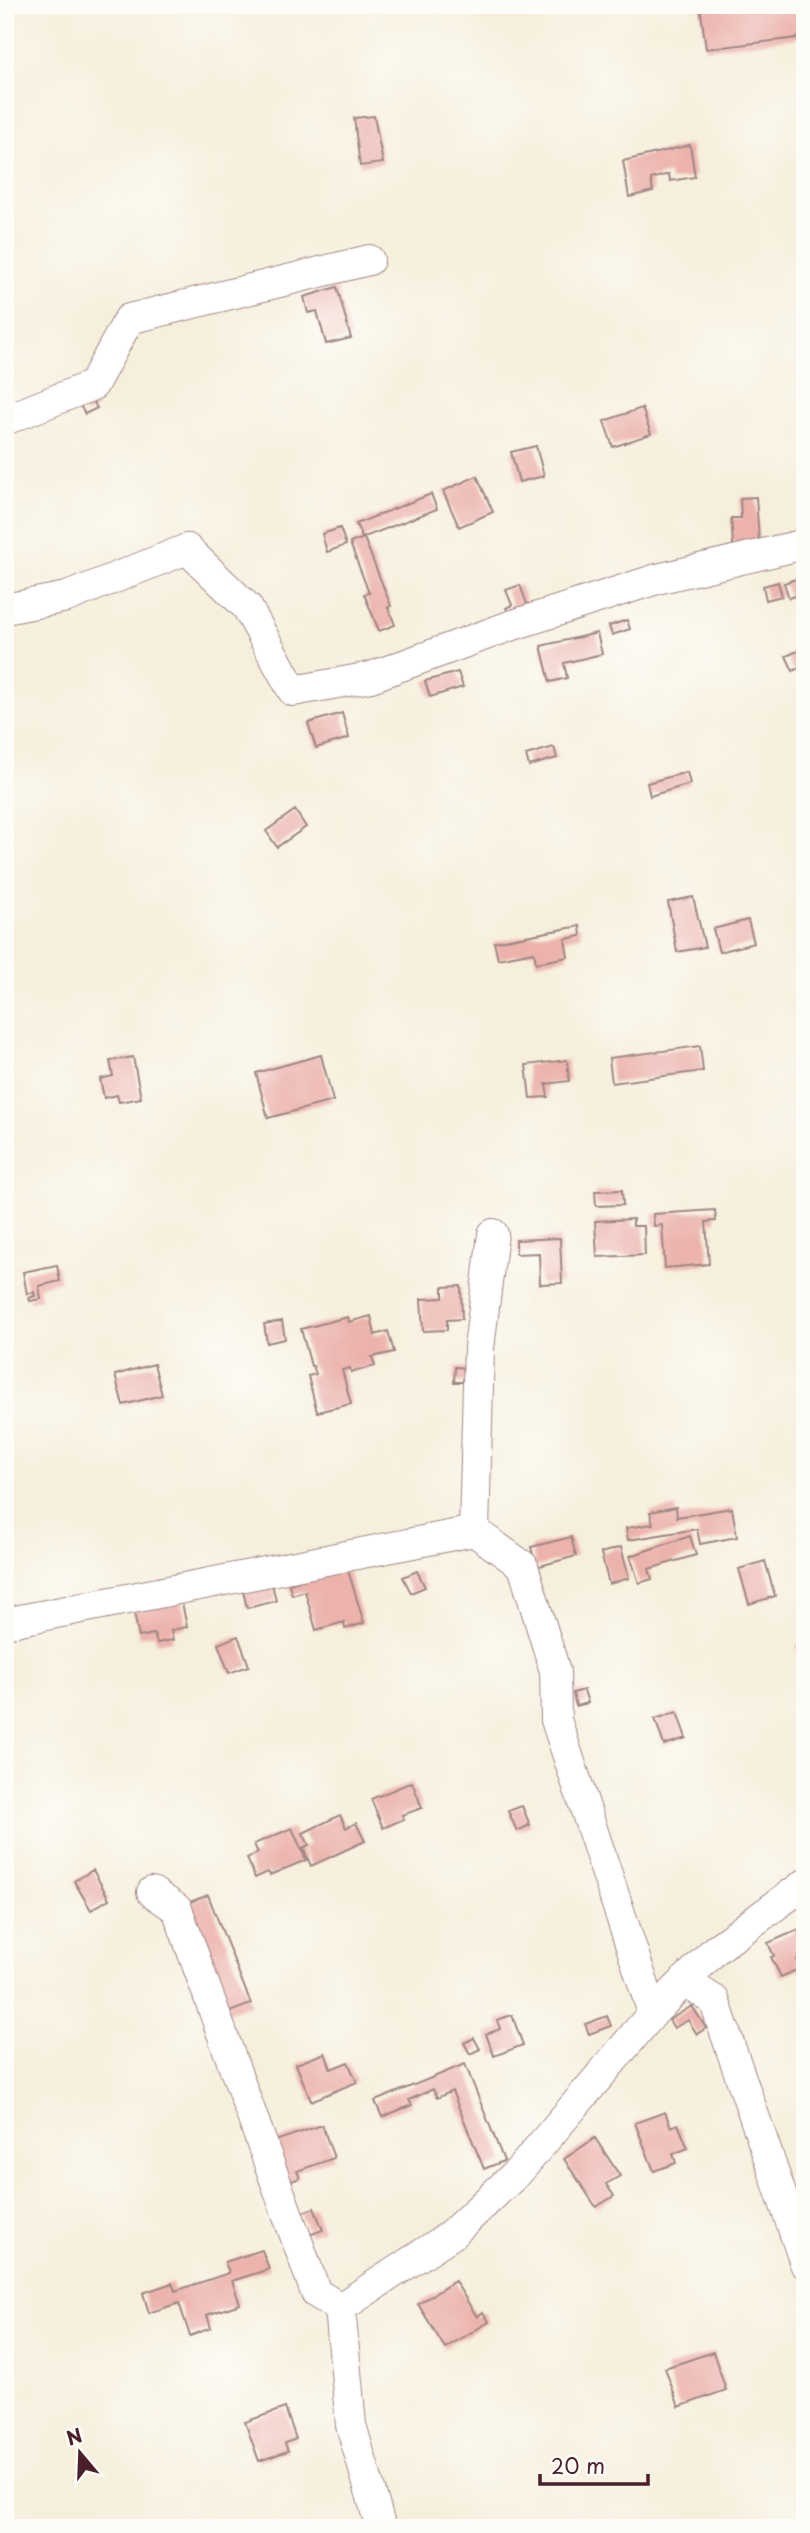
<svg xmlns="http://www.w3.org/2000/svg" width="810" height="2533" viewBox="0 0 810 2533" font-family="'Playpen Sans',sans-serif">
<rect width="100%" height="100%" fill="#fdfcf7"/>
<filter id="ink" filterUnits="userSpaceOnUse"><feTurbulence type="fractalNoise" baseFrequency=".0143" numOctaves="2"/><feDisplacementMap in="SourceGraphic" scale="14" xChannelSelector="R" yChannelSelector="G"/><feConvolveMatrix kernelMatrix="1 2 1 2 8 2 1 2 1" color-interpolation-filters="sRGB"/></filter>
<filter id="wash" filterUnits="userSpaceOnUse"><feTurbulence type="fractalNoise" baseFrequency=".00686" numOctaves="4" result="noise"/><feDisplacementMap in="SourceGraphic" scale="28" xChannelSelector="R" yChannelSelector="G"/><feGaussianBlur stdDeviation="1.57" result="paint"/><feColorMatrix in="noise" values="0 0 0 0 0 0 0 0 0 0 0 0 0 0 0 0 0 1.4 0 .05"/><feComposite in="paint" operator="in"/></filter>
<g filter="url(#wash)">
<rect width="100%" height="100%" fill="#f6efdc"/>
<g id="blocks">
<path fill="#ecb3ad" d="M700,5H805V37L706,49Z
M374,116L383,163L360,166L354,118Z
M690,145L695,177L670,181L669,174L651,179L653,191L629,197L623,161Z
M337,287L351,338L326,344L317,311L308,313L304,297Z
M91,397L97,408L85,414L79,404Z
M642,408L651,434L613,447L604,421Z
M536,446L544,476L519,482L511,452Z
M477,476L493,512L459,527L443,491Z
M431,494L437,509L362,538L356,524Z
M756,497L760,554L734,556L731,518H741L740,498Z
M340,528L346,545L327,552L322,534Z
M364,538L391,606L388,607L395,625L379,631L364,594L369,593L350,543Z
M805,576V593L789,598L784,583Z
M778,582L782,596L766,600L763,586Z
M520,585L531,615L511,623L506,608L512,605L506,590Z
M627,620L630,629L612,635L609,626Z
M597,633L602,654L564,663L567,678L550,682L541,646Z
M805,648V665L793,671L786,656Z
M458,672L463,687L430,697L425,681Z
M342,713L349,738L316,748L308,723Z
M554,747L557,758L529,766L526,755Z
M687,772L690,784L650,796L647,783Z
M295,810L306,827L277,847L266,831Z
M693,897L705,947L677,952L668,902Z
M748,920L754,943L719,952L713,929Z
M580,926L581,936L565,939L568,957L536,963L534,952L498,959L494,942Z
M700,1046L703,1071L612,1083L609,1058Z
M321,1055L333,1101L268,1118L256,1073Z
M133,1057L141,1098L119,1102L117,1095L104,1098L100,1079L113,1076L110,1061Z
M567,1060L569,1081L546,1084L548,1097L530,1098L526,1065Z
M622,1190L623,1205L596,1206L595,1191Z
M715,1210L716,1221L706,1222L709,1264L665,1268L662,1225L654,1226L653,1214Z
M633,1219V1226H644L645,1255L597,1257L595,1221Z
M560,1238L562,1283L540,1284L539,1253L516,1254V1240Z
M57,1265L60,1281L39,1286L41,1299L30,1301L29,1298L35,1296L34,1292L27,1294L23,1272Z
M461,1286L462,1319L447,1320V1330L423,1331L421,1299L443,1298V1287Z
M371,1316L375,1335L388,1331L394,1352L372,1357L375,1366L351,1372L350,1368L342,1370L351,1404L317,1412L308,1376L316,1374L313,1366H311L301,1329L348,1317L349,1322Z
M282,1321L285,1339L267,1343L264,1324Z
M154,1364L162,1395L123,1405L115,1375Z
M455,1367L468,1368L467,1382H454Z
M676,1507L677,1517L732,1508L737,1537L700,1544L697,1529L628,1540L626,1528L653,1524L650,1512Z
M690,1536L696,1555L649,1569L652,1579L639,1583L630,1556Z
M571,1537L576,1556L536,1567L531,1547Z
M621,1547L629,1578L609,1584L601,1553Z
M765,1561L775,1596L749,1604L739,1569Z
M347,1567L364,1623L345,1629L344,1622L316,1630L305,1591L292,1595L289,1584Z
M417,1571L425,1587L411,1593L403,1577Z
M272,1584L276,1601L247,1608L243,1591Z
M181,1598L187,1627L171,1630L173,1640L157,1643L154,1634L139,1637L133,1608Z
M238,1636L249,1666L229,1673L218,1644Z
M805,1643V1674H804L797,1645Z
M584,1690L588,1703L576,1706L573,1693Z
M677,1712L686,1738L664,1745L655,1719Z
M412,1782L422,1808L402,1815L404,1819L383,1828L371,1799Z
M5,1804L11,1818L5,1821Z
M522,1806L530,1825L517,1831L508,1811Z
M340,1815L346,1828L356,1823L365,1841L311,1866L303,1848L309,1845L303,1833Z
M292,1828L306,1860L270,1875L268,1872L255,1878L247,1858L258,1853L254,1844Z
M93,1870L109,1899L91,1910L74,1881Z
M208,1895L251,2004L227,2013L184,1904Z
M798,1930L805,1945V1956L797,1960L801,1968L781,1977L771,1957L774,1956L768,1943Z
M692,2006L706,2028L697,2034L688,2020L674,2028L669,2020Z
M512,2015L523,2045L494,2056L486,2034L500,2029L497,2020Z
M607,2016L611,2026L589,2034L585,2024Z
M474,2038L480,2049L470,2054L464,2043Z
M325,2053L331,2069L348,2062L357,2082L311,2101L296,2064Z
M465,2064L504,2161L484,2169L452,2091L437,2098L433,2089L409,2100L412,2105L382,2117L375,2101Z
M665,2112L671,2127L678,2124L688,2148L673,2154L676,2163L654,2171L635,2123Z
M322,2125L334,2158L297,2171L300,2178L289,2182L275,2141Z
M595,2138L620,2176L606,2184L614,2196L596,2207L564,2159Z
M314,2208L323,2230L309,2235L300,2213Z
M262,2250L269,2269L232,2281L240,2304L207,2315L211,2328L190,2336L179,2303L149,2313L143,2293L172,2283L175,2291L229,2273L225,2262Z
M455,2281L477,2317L483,2312L489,2322L445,2348L418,2304Z
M713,2352L726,2390L679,2407L665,2368Z
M285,2408L296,2439L285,2443L288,2451L259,2461L245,2422Z"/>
</g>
</g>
<g filter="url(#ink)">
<use href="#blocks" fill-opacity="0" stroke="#a08784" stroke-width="2"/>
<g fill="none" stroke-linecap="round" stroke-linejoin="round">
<defs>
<path id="street" d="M5,420L93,385L129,319L369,260
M5,609L67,597L187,549L247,607L293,691L371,677L507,627L657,579L805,544
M474,1531L479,1348L493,1234
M5,1623L474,1531L523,1566L555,1671L556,1720L653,2013
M152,1892L177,1909L316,2293L340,2308
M684,1981L714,2000L805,2263
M381,2528L351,2425L340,2308L451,2235L519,2171L653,2013L715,1950L805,1884"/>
</defs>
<use href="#street" stroke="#a08784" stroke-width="32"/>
<use href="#street" stroke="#fff" stroke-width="30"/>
</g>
</g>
<rect width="810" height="2533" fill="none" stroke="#fdfcf7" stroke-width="28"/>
<g transform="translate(80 2453) rotate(341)" stroke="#fdfcf7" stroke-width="5" paint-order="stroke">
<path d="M0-5L12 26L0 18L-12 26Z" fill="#4a1f2b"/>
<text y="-10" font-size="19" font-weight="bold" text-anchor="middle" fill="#4a1f2b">N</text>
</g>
<path d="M540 2474v10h108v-10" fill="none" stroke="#4a1f2b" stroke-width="3.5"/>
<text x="551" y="2474" font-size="21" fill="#4a1f2b" stroke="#fdfcf7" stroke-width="5" paint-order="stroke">20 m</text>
</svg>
